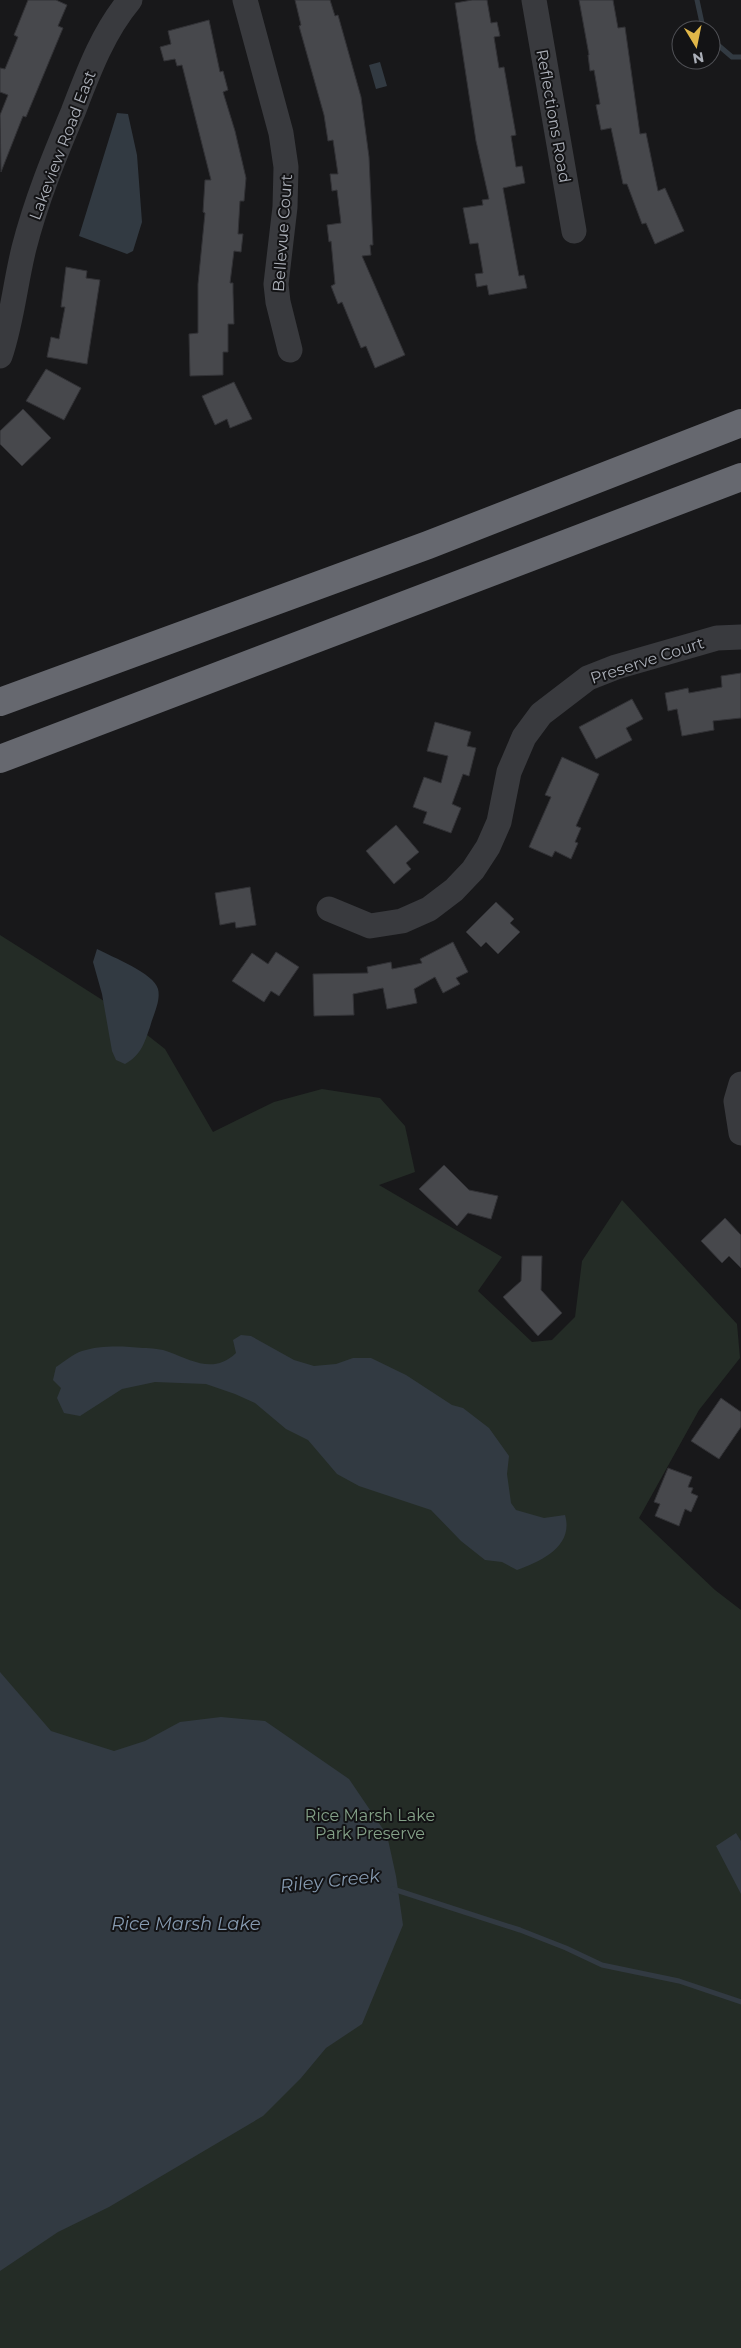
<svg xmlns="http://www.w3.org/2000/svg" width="741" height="2348" viewBox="0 0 741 2348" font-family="Montserrat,sans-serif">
<rect width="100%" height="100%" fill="#18181a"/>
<path fill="#242c26" d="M0,935L104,1001L165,1049L213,1132L274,1102L322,1089L380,1098L405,1126L415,1172L379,1185L502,1257L478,1291L532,1342L552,1340L575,1317L582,1261L622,1200L737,1324L740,1358L699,1410L639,1518L715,1590L741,1610V2348H0Z"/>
<path fill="#323a42" d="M380,62L387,86L376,89L369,65Z
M117,113L128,114L137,155L142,222L133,251L127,254L79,236Z
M97,949C112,957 154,973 158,989C161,1001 153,1015 150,1027C144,1044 141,1055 125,1064L116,1060L112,1051L102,994L93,962Z
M241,1335L251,1336L294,1360L314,1366L336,1364L353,1358H371L406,1375L452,1405L463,1408L489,1428L509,1456L507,1474L511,1503L516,1510L544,1518L565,1515C574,1546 542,1561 517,1570L502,1562L485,1560L461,1541L431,1510L359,1486L337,1474L308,1440L286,1429L255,1403L235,1394L206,1384L155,1382L122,1389L80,1416L64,1413L57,1398L61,1388L53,1380L56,1367C64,1362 73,1354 82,1351C100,1345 124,1346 143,1348C151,1348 162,1349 169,1352C193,1361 214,1374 236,1353L233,1340Z
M0,1672L51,1731L114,1751L145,1741L180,1722L221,1717L265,1721L349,1779L387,1835L396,1876L403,1925L362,2024L326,2048L301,2078L263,2116L109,2207L58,2232L0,2271Z
M736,1833L741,1841V1894L716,1846Z"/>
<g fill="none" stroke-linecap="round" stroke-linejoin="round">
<path stroke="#323a42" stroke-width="5" d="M697,0L702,23L706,30
M711,39L732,57H741
M393,1889L520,1930L566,1948L602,1965L679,1981L741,2002"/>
</g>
<path fill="#47484c" stroke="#323236" d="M28,0H56L67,5L58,26L63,28L26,117L23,116L1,172L0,115L8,95L0,92V68L5,69L18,37L14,35Z
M295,0H330L335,16L338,15L361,97L369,157L373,245H370L371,255L362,256L405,355L375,368L366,346L361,348L342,302L338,304L331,286L335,284L331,241L329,242L327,225L341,223L337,190L332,191L330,174H338L333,140L328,141L324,115L299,26L301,25Z
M472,0H487L491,23L497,22L500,36L494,37L499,68L504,67L516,135L511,136L516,167L522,166L525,183L503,188L519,276L524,275L527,288L489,295L487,285L477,287L475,274L483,273L478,243L470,244L463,208L483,205L482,200L489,199L476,141L455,3Z
M579,0H613L618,28L625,27L640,134L646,133L658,191L665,188L684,231L655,244L646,223L642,224L627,184H623L611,128L601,130L596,105L600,104L594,70L590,71L588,55H589Z
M209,20L220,72L223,71L228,90L223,92L235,131L246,178L244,201H240L238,234H243L241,252L234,251L230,283H233V292L234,324H228V352H223V375L190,376L189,334L198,333V284L205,213L203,212L205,180H211L182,65L177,66L175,59L164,61L160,47L171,44L168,31Z
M66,267L87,271L86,278L100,280L87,364L47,357L51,337L59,339L65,307H61Z
M46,369L81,388L64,420L26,401Z
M234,382L252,419L230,428L227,419L215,425L202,396Z
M23,409L51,438L22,466L0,444V431Z
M741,673V718L713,721L714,730L682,736L677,709L668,711L665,693L688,688L689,693L722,687L721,676Z
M632,699L643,719L626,728L632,740L596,759L579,727Z
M435,722L471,732L467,746L476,748L469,776L463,774L452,804L461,808L451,833L423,823L427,812L413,807L424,777L441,783L448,756L427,751Z
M562,757L599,774L576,826L581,828L575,842L578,843L571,859L555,851L552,857L529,847L551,797L545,795Z
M396,825L419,852L406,863L411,869L394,884L366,851Z
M250,887L256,925L236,928L235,922L220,925L215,893Z
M496,902L514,919L510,923L520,932L498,954L486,942L481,947L466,932Z
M453,942L468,972L456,978L460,984L443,993L435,977L414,989L417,1003L387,1009L383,988L353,994L354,1015L314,1016L313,974L368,973L367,967L391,962L392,969L422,963L420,959Z
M276,952L299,967L279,996L271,991L264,1002L232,981L252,953L268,964Z
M444,1165L469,1190L498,1196L491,1219L468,1213L457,1226L419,1189Z
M725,1218L741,1235V1268L729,1256L722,1263L701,1241Z
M522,1256H542L541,1290L562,1313L538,1336L503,1297L521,1281Z
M721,1398L741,1412V1427L719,1459L691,1441Z
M668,1468L692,1477L688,1487L693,1488L691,1493L698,1496L691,1512L685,1509L679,1526L655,1516L660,1504L654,1502Z"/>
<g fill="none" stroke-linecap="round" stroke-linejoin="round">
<path stroke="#393a3e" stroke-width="25" d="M245,0L281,133L286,167L285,207L276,284L278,302L290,350
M534,0L574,231
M0,356C12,321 15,284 24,248C36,201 54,157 73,112C88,73 103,32 130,0
M329,909L370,926L402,921L429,909L454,890L473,870L488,847L499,822L509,772L524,737L541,714L588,678L616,667L717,638L741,637
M741,1084L736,1101L741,1133"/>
<path stroke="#66686f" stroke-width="28" d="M0,702L428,545L741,423
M0,759L741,477"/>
</g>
<g text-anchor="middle" stroke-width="4" stroke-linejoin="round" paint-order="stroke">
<g font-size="16" fill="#abafb8" stroke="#131315">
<text transform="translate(554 116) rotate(80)" y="6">Reflections Road</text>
<text transform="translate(62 145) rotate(-69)" y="6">Lakeview Road East</text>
<text transform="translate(282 233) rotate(-86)" y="6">Bellevue Court</text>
<text transform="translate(647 660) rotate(-18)" y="6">Preserve Court</text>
</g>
<g font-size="16" fill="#84a188" stroke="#131315">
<text x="370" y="1821">Rice Marsh Lake<tspan x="370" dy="18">Park Preserve</tspan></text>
</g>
<g font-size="18" font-style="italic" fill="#869ab0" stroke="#131315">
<text transform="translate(330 1881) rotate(-6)" y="6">Riley Creek</text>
<text x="186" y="1930">Rice Marsh Lake</text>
</g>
</g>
<g transform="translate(696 45) rotate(170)"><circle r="24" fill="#131315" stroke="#505156"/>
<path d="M0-4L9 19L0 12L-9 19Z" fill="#e1b749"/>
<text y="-8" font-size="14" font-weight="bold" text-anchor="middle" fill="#abafb8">N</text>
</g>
</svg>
